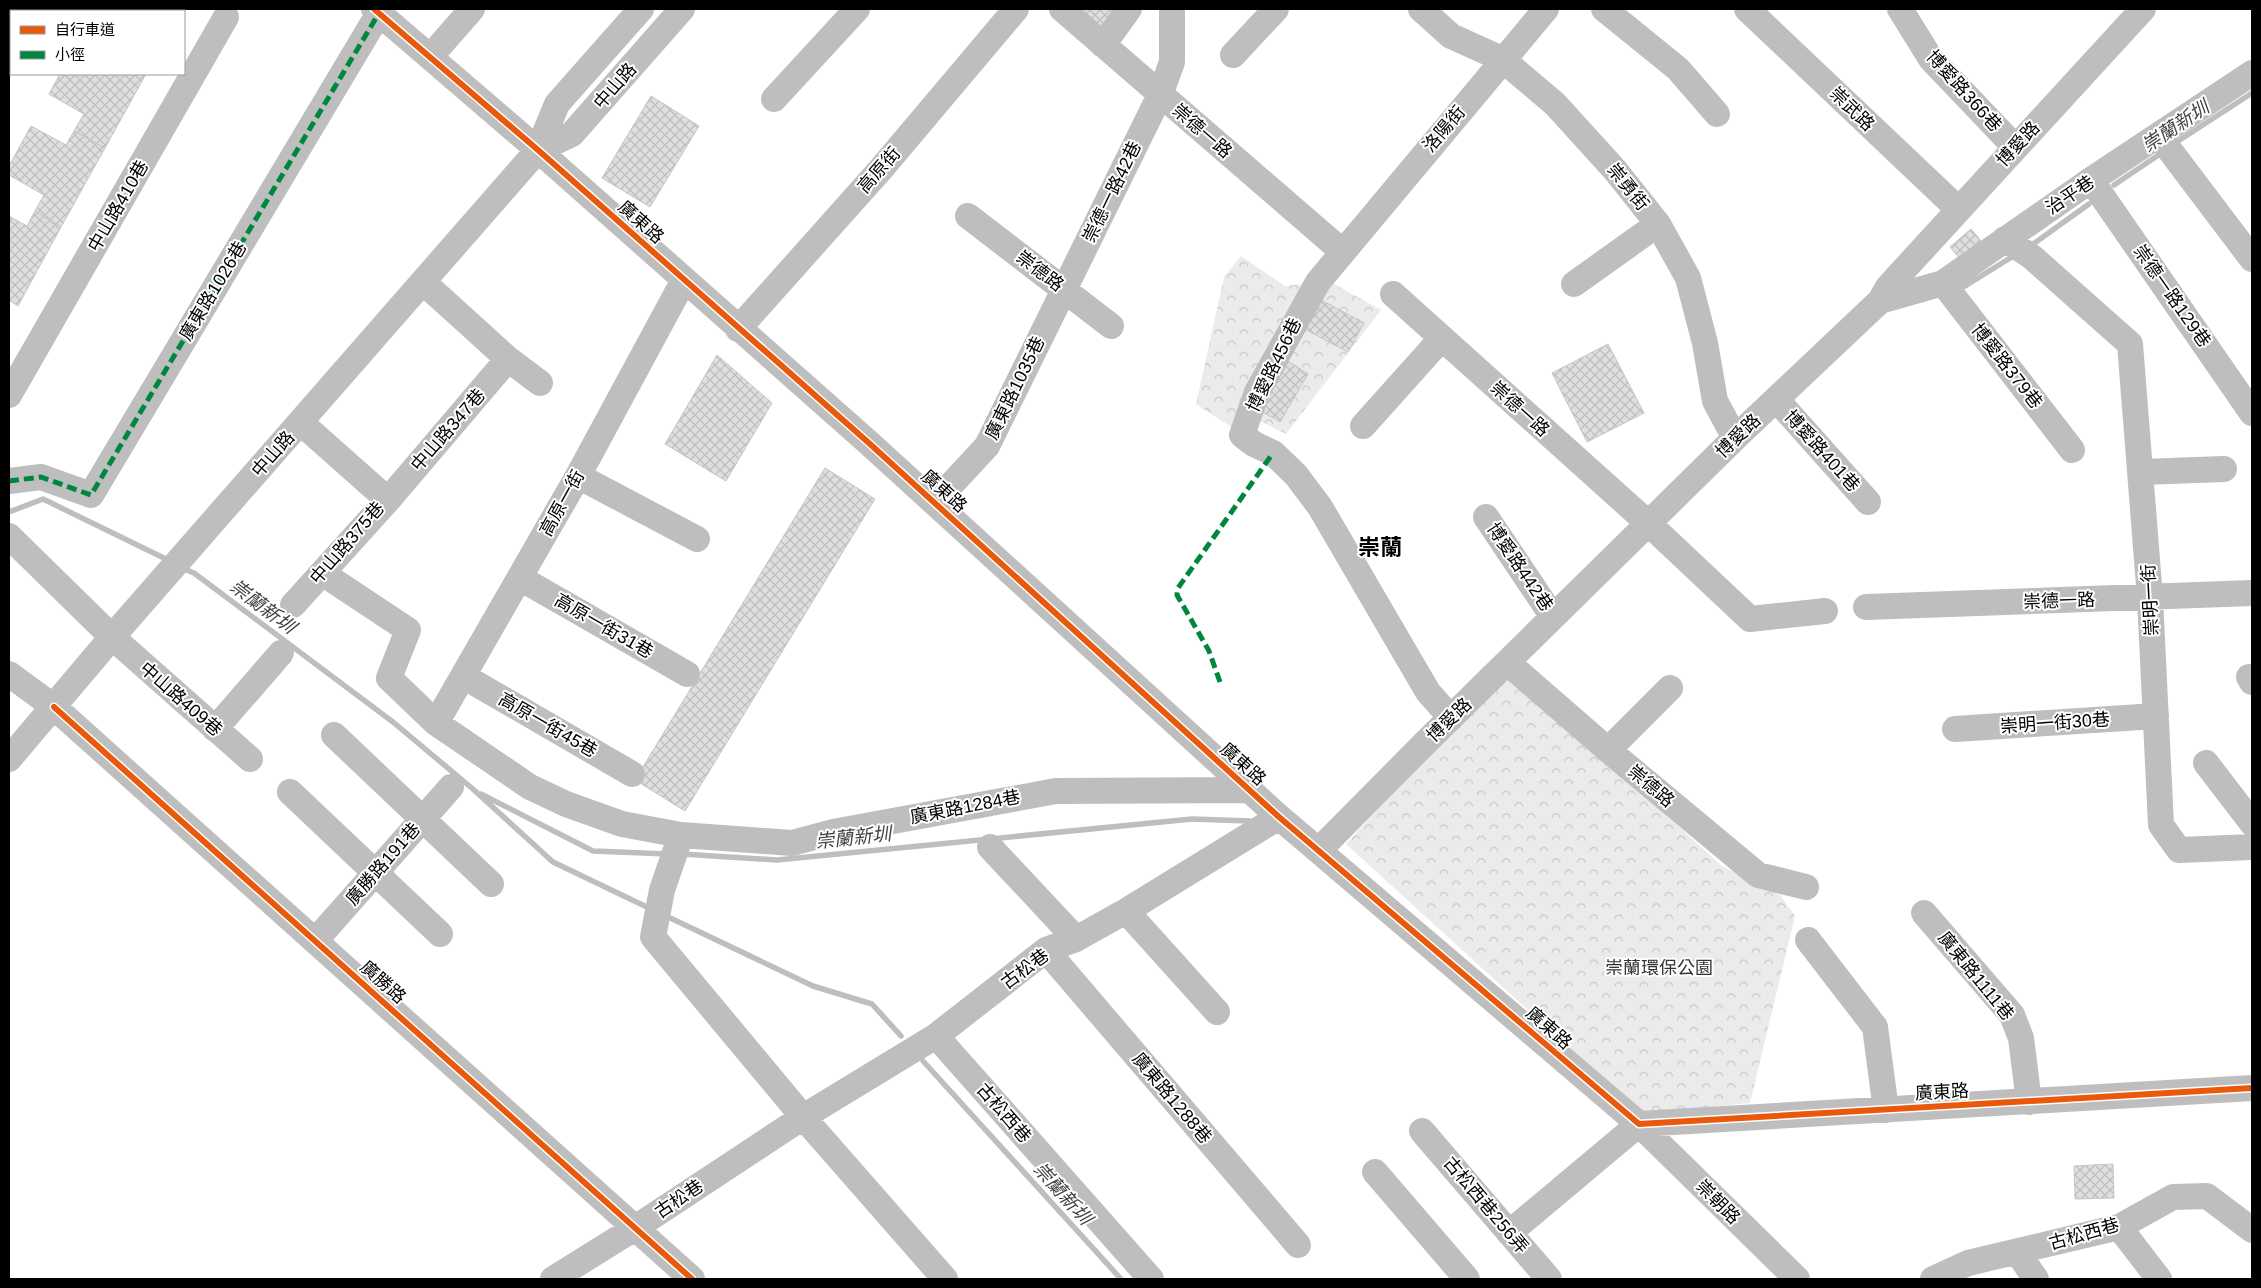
<svg xmlns="http://www.w3.org/2000/svg" width="2261" height="1288" viewBox="0 0 2261 1288" font-family="Helvetica,'Noto Sans TC',sans-serif">
<defs>
<pattern id="park-crowns" width="20" height="18" patternUnits="userSpaceOnUse" patternTransform="scale(1.25)"><rect width="20" height="18" fill="#ebebeb"/><path d="M2 6a3 3 0 1 1 6 0M12 15a3 3 0 1 1 6 0" fill="none" stroke="#c8c8c8"/></pattern>
<pattern id="building-cross-hatch" width="8" height="8" patternUnits="userSpaceOnUse" patternTransform="scale(1.25)"><rect width="8" height="8" fill="#dfdfdf"/><path d="M0 0l8 8M0 8l8-8" fill="none" stroke="#bebebe"/></pattern>
</defs>
<rect width="100%" height="100%" fill="#fff"/>
<path fill="url(#park-crowns)" fill-rule="evenodd" d="M1241,256L1285,286L1329,281L1381,310L1286,434L1254,418L1239,432L1196,404L1224,277ZM1312,295L1364,323L1348,352L1297,325ZM1288,361L1308,374L1279,422L1259,410Z
M1506,669L1722,866L1780,895L1795,916L1750,1103L1642,1114L1346,844Z"/>
<g fill="none" stroke-linecap="round" stroke-linejoin="round">
<path stroke="#bebebe" stroke-width="5.5" d="M2172,145L2252,93
M2114,185L2163,152
M2029,247L2089,204
M1957,291L2015,255
M9,512L43,499L170,561
M182,568L194,573L393,722L474,790L553,862L651,909
M481,794L593,851L668,854
M682,854L777,860L1192,819L1250,821
M664,915L813,986L872,1004L901,1036
M923,1061L1121,1279"/>
</g>
<path fill="url(#building-cross-hatch)" stroke="#c6c6c6" d="M91,9H181L180,11H95Z
M1079,9H1118L1102,30Z
M60,74H146L105,148L74,131L84,114L49,94Z
M651,96L699,126L650,207L602,178Z
M31,126L66,145L74,131L105,148L61,227L35,211L44,195L9,175V166Z
M35,211L61,227L18,306L9,300V216L27,226Z
M1971,229L1982,242L1960,259L1950,247Z
M1312,295L1364,323L1348,352L1297,325Z
M1608,344L1644,413L1587,442L1552,373Z
M717,355L772,403L726,481L665,444Z
M1288,361L1308,374L1280,422L1259,410Z
M825,468L875,499L685,811L635,780Z
M2113,1164L2114,1198L2075,1199L2074,1166Z"/>
<g fill="none" stroke-linecap="round" stroke-linejoin="round">
<path stroke="#bebebe" stroke-width="26" d="M21,9L24,11
M374,9L538,150L870,444L1279,817L1639,1124L2252,1088
M1062,9L1343,252
M1421,9L1451,36L1502,59L1555,104L1615,170L1658,224L1688,278L1705,343L1715,401L1735,438
M1604,9L1678,69L1717,114
M1747,9L1958,209
M1900,9L1931,59L2015,147
M1103,45L1129,9
M1233,55L1276,9
M430,57L472,9
M774,99L857,9
M2159,136L2252,259
M538,150L572,134L682,9
M2091,180L2252,413
M968,216L1111,326
M2005,239L2032,257L2130,344L2150,598L2161,825L2179,850L2252,847
M423,282L508,359L540,383
M1943,283L2072,450
M1574,284L1658,224
M1393,294L1648,523L1750,619L1825,611
M1880,301L1943,283L2091,180L2252,73
M738,329L881,169L1016,9
M9,395L226,17
M1776,399L1868,502
M300,422L388,500
M1363,426L1441,339
M2141,472L2224,469
M578,476L697,539
M9,481L41,477L91,495L379,13
M935,502L987,446L1160,95L1172,62V9
M1486,517L1553,617
M9,536L112,637L250,759
M322,573L408,630L389,678L436,723L530,787L566,804L622,824L681,835L792,843L833,832L1056,791L1249,790
M520,578L687,674
M293,605L388,500L508,359
M1866,607L2252,593
M1508,663L1608,750L1758,875L1806,887
M9,674L54,707L692,1279
M463,676L632,774
M2249,677L2252,682
M1451,718L1428,692L1320,507L1296,475L1273,453L1254,444L1242,435L1257,392L1318,282L1546,9
M436,723L578,476L684,280
M215,729L281,653
M1955,729L2156,716
M334,735L491,884
M1608,750L1670,688
M9,759L112,637L538,150L557,104L641,9
M2206,763L2252,823
M290,792L440,934
M681,835L662,890L653,937L803,1117L945,1279
M990,847L1076,939
M1319,850L1424,744L1735,438L1880,301L1888,287L2143,9
M1126,911L1217,1012
M1924,913L2012,1015L2021,1038L2029,1102
M1808,940L1875,1027L1886,1110
M315,941L451,787
M1046,950L1298,1245
M936,1036L1151,1279
M1422,1131L1549,1279
M1375,1172L1467,1279
M2119,1227L2159,1279
M1509,1233L1639,1124L1797,1279
M2017,1252L2036,1279
M553,1279L635,1228L803,1117L936,1036L1046,950L1076,939L1126,911L1279,817
M1933,1279L1968,1263L2119,1227L2173,1197L2207,1196L2252,1230"/>
<path stroke="#00873e" stroke-width="5" stroke-dasharray="10 5" stroke-linecap="butt" d="M9,481L41,477L91,495L379,13
M1220,682L1209,651L1177,595L1178,588L1273,453"/>
<defs>
<path id="cycleway" d="M374,9L538,150L870,444L1279,817L1639,1124L2252,1088
M54,707L692,1279"/>
</defs>
<use href="#cycleway" stroke="#fff" stroke-width="9"/>
<use href="#cycleway" stroke="#e8590c" stroke-width="6"/>
</g>
<g text-anchor="middle" stroke-width="4" stroke-linejoin="round" paint-order="stroke">
<g font-size="18" fill="#000" stroke="#fff">
<text transform="translate(615 86) rotate(-49)" y="6">中山路</text>
<text transform="translate(1964 91) rotate(48)" y="6">博愛路366巷</text>
<text transform="translate(1852 109) rotate(44)" y="6">崇武路</text>
<text transform="translate(1444 129) rotate(-50)" y="6">洛陽街</text>
<text transform="translate(1202 131) rotate(41)" y="6">崇德一路</text>
<text transform="translate(2018 144) rotate(-47)" y="6">博愛路</text>
<text transform="translate(879 170) rotate(-49)" y="6">高原街</text>
<text transform="translate(1628 187) rotate(51)" y="6">崇勇街</text>
<text transform="translate(1112 192) rotate(-64)" y="6">崇德一路42巷</text>
<text transform="translate(2070 195) rotate(-34)" y="6">治平巷</text>
<text transform="translate(118 206) rotate(-60)" y="6">中山路410巷</text>
<text transform="translate(641 222) rotate(42)" y="6">廣東路</text>
<text transform="translate(1040 271) rotate(37)" y="6">崇德路</text>
<text transform="translate(213 291) rotate(-59)" y="6">廣東路1026巷</text>
<text transform="translate(2172 296) rotate(55)" y="6">崇德一路129巷</text>
<text transform="translate(1274 365) rotate(-64)" y="6">博愛路456巷</text>
<text transform="translate(2007 366) rotate(52)" y="6">博愛路379巷</text>
<text transform="translate(1015 388) rotate(-64)" y="6">廣東路1035巷</text>
<text transform="translate(1520 409) rotate(42)" y="6">崇德一路</text>
<text transform="translate(448 430) rotate(-49)" y="6">中山路347巷</text>
<text transform="translate(1738 436) rotate(-44)" y="6">博愛路</text>
<text transform="translate(1822 451) rotate(48)" y="6">博愛路401巷</text>
<text transform="translate(273 454) rotate(-49)" y="6">中山路</text>
<text transform="translate(944 491) rotate(42)" y="6">廣東路</text>
<text transform="translate(562 503) rotate(-61)" y="6">高原一街</text>
<text transform="translate(347 543) rotate(-49)" y="6">中山路375巷</text>
<text transform="translate(1520 567) rotate(56)" y="6">博愛路442巷</text>
<text transform="translate(2150 600) rotate(-93)" y="6">崇明一街</text>
<text transform="translate(2059 601) rotate(-2)" y="6">崇德一路</text>
<text transform="translate(604 626) rotate(30)" y="6">高原一街31巷</text>
<text transform="translate(181 699) rotate(41)" y="6">中山路409巷</text>
<text transform="translate(1449 720) rotate(-44)" y="6">博愛路</text>
<text transform="translate(2055 723) rotate(-4)" y="6">崇明一街30巷</text>
<text transform="translate(548 725) rotate(30)" y="6">高原一街45巷</text>
<text transform="translate(1243 764) rotate(42)" y="6">廣東路</text>
<text transform="translate(1651 786) rotate(40)" y="6">崇德路</text>
<text transform="translate(965 807) rotate(-11)" y="6">廣東路1284巷</text>
<text transform="translate(383 864) rotate(-49)" y="6">廣勝路191巷</text>
<text transform="translate(1025 969) rotate(-36)" y="6">古松巷</text>
<text transform="translate(1976 976) rotate(51)" y="6">廣東路1111巷</text>
<text transform="translate(383 982) rotate(42)" y="6">廣勝路</text>
<text transform="translate(1549 1028) rotate(41)" y="6">廣東路</text>
<text transform="translate(1942 1092) rotate(-3)" y="6">廣東路</text>
<text transform="translate(1172 1098) rotate(50)" y="6">廣東路1288巷</text>
<text transform="translate(1004 1113) rotate(49)" y="6">古松西巷</text>
<text transform="translate(679 1199) rotate(-34)" y="6">古松巷</text>
<text transform="translate(1718 1202) rotate(45)" y="6">崇朝路</text>
<text transform="translate(1486 1205) rotate(50)" y="6">古松西巷256弄</text>
<text transform="translate(2084 1234) rotate(-16)" y="6">古松西巷</text>
</g>
<g font-size="18" fill="#323232" stroke="#fff">
<text x="1659" y="974">崇蘭環保公園</text>
</g>
<g font-size="19" font-style="italic" fill="#434343" stroke="#fff">
<text transform="translate(2175 126) rotate(-34)" y="7">崇蘭新圳</text>
<text transform="translate(263 606) rotate(37)" y="7">崇蘭新圳</text>
<text transform="translate(853 837) rotate(-6)" y="7">崇蘭新圳</text>
<text transform="translate(1063 1193) rotate(48)" y="7">崇蘭新圳</text>
</g>
<g font-size="22" font-weight="bold" fill="#000" stroke="#fff">
<text x="1380" y="555">崇蘭</text>
</g>
</g>
<rect width="2261" height="1288" fill="none" stroke="#000000" stroke-width="20"/>
<rect x="10" y="10" width="175" height="65" fill="#ffffff" stroke="#999999"/>
<rect x="20" y="26" width="25" height="8" fill="#e8590c" stroke="#999999"/>
<text x="55" y="35" font-size="15" fill="#000000">自行車道</text>
<rect x="20" y="51" width="25" height="8" fill="#00873e" stroke="#999999"/>
<text x="55" y="60" font-size="15" fill="#000000">小徑</text>
</svg>
